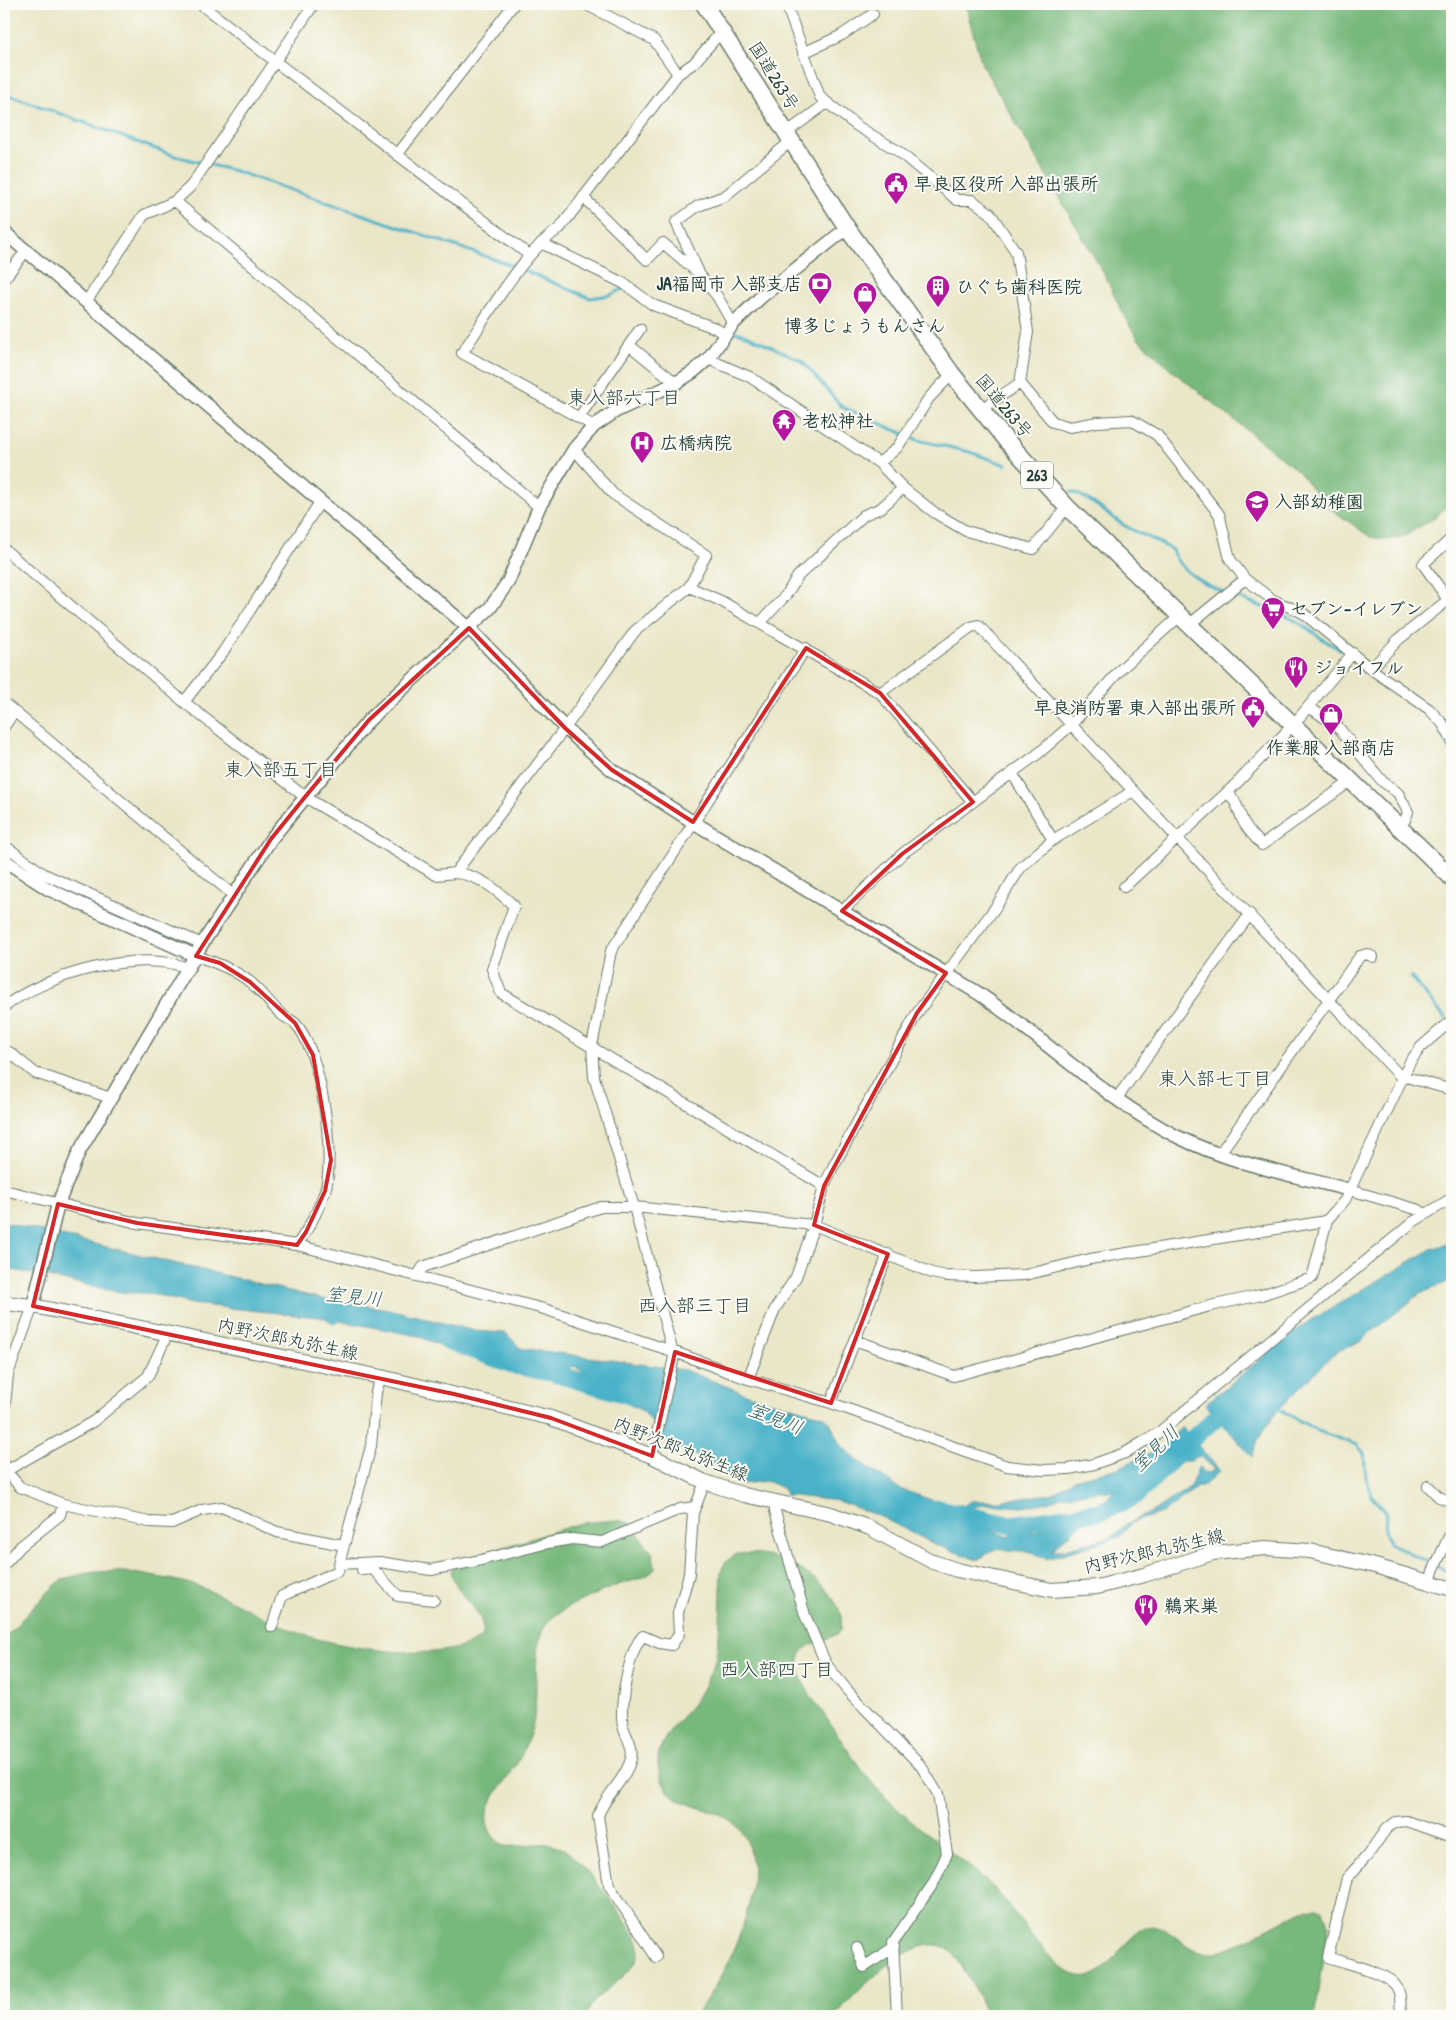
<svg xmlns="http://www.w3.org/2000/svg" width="1456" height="2020" viewBox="0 0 1456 2020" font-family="'Patrick Hand','Klee One',sans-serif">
<rect width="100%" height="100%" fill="#fdfcf7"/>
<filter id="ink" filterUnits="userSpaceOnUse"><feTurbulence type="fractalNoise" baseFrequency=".02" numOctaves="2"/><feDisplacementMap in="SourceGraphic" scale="10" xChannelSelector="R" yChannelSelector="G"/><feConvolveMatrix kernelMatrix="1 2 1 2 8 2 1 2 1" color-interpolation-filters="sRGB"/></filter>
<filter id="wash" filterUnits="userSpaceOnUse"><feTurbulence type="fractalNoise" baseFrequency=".0096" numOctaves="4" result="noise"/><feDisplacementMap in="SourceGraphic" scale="20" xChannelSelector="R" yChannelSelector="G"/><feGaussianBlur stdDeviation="1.12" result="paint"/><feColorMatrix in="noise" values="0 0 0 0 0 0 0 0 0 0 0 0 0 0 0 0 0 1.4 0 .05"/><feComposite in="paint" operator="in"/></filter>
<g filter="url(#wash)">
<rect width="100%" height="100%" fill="#eae6c8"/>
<path fill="#77b87b" stroke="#4b7a58" d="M965,4H1452V502L1434,518L1405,536L1388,540L1370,537L1324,504L1299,472L1174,372L1139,340L1126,320L1104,274L982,65Z
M617,1520L630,1523L653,1554L655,1569C646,1579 633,1580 621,1584C603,1591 555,1609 545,1626C529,1652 542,1703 530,1734C526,1744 522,1756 516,1765C507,1781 484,1803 487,1822C489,1833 495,1839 503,1846C521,1848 544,1839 560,1847C577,1854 628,1920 636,1938C640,1945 640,1952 637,1960C625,1982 594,1992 586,2016H4V1639C12,1630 54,1584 62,1580C88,1570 114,1570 140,1574C160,1578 181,1580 200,1587C240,1602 276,1628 318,1639C354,1649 455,1665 483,1635C487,1612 454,1595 451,1570L459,1561L581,1523Z
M737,1554C745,1554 754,1553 761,1554C791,1560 829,1582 840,1612C842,1617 841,1625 841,1631C829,1643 804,1639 799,1659C795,1677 814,1700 823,1713C842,1741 860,1771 884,1796C916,1829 957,1854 991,1885C1015,1908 1048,1969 1079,1976C1106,1982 1123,1936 1147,1927C1167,1920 1187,1956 1211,1953C1232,1950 1282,1920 1303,1910L1316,1907L1324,1910L1329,1924L1315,2016H986C981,1999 975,1987 965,1972C960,1963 955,1954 946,1948C913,1930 854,1995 835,2016H694C728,1977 786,1856 728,1819C708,1806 673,1807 663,1783C646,1745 676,1728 695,1701C702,1690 710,1675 714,1663C720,1641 720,1619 721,1596C721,1588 719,1577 722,1569C725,1561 730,1558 737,1554Z"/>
<path fill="#49b2c8" stroke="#34787e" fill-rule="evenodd" d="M4,1222L331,1301L389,1309L475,1331L506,1333L520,1348L685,1370L751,1396L824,1416L830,1422L839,1443L857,1460L900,1489L943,1504L963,1506L972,1501H998L1051,1494L1078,1478L1118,1468L1158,1450L1182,1427L1220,1471L1202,1487H1197L1164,1512L1131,1523L1120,1537L1046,1559L1032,1552L996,1549L977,1560L934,1544L881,1517L838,1501L786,1495L783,1488L766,1481L742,1484L738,1479H728L714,1465L669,1443L643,1411L630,1405L604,1383H601L574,1366L570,1368L525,1366L500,1354L472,1346L467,1351L433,1343L419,1336L340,1321L333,1324L326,1318L192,1304L149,1293H126L4,1268ZM1196,1457H1201L1214,1468L1212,1472L1205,1473L1199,1466L1190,1487L1156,1510L1126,1524L1113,1536L1062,1550H1052L1077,1527L1130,1495L1166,1461H1191ZM1100,1491H1114L1099,1507L1053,1522L1047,1528L1034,1532L1021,1529L1008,1537L960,1518L962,1509L987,1504L1022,1507L1048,1502L1061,1496Z
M1452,1243V1280L1420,1294L1360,1341L1336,1352L1276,1412L1258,1440L1252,1457L1205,1404L1303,1325L1431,1249Z"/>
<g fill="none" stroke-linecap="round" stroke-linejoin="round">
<path stroke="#49b2c8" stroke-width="3" d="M4,93L175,156L235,171L511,265L590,298L610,295L625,288
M733,331L749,336L802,361L842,407L918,440L970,452L1006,465
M1071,492C1087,495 1111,518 1127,527C1141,535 1158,541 1172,550C1185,588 1255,601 1288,617C1307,625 1321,641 1340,649
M1417,707L1430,717
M1436,723L1452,753
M1411,977L1445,1018
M1275,1407L1318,1431L1357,1445L1364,1453L1366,1477L1372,1496L1386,1514L1385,1530L1389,1543L1449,1572"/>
<path stroke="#49b2c8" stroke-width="18" d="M447,1341L517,1366L553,1373L635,1397
M938,1508L1009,1525L1102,1511L1120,1504L1137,1495L1189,1442L1222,1412L1239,1411"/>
</g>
</g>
<g filter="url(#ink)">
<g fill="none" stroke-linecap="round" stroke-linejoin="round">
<defs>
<path id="minor" d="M200,4L529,255
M585,4L654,40L678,74
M786,4L820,97L857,126L898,151L957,200H972L990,213L1016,252L1028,332L1020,383L1053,422L1070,427L1098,422L1131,420L1157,435L1219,514L1230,559L1245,579L1273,600L1303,613L1371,669L1429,709L1443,724L1452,740
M803,53L842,35L873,14
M786,133L827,103
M397,155L514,4
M583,197L647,260L663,243L697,272
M175,201L539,507
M541,243L623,283L653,305L715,328L726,335
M4,279L26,251
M86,302L144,215L175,201L191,186L314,4
M733,324L717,296L700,275L676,222L698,206L725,196L791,141
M629,345L676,383
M708,359L750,377L879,463
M980,410L1020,383
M580,416L640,329
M594,426L462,353C489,314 521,254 560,228L678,74L694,63L722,31
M574,449L613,494L706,555L689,587
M903,488L935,513L966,531L1033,549L1067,507
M4,549L184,702L305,797L436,875L455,873L565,728L635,631L689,587L721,601L880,693L973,802
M760,623L786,595L798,576L864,515L881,508L903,488L879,463L897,448L929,398L952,374
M1190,624L1245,579
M1371,669L1398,640L1448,600L1423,564L1452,538
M880,693L971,627L978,625L1399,1075L1452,1090
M184,702L223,652L320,502
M4,703L233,895
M1309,707L1338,727L1382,781L1398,793L1408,812L1405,820L1398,826
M4,727L14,712
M1012,773L1053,840L1133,791
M1227,792C1237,802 1237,807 1242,819C1246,829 1255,837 1262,845L1351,781
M4,845L44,874L202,944
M455,873C478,874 498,891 514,906L492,969L501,993L824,1186
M1124,887L1234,786L1293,725L1353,653
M842,911L902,854L1039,753L1071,725L1122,668L1181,615
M196,956C215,962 234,969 250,982C262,992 271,1005 282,1015C286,1018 291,1020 295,1023C321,1049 336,1157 325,1191C319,1210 308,1229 297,1245
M4,1007C45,975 138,948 188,968
M4,1060L9,1052L35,1073L111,1098
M1117,1098L1250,914
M1220,1153L1360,956L1367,954L1373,957
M4,1190L137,1223L297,1245L544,1309L672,1351L748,1379L831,1403L1007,1466L1043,1470L1069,1469L1094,1464L1125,1453L1158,1433L1413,1222L1452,1198
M1350,1190L1419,1210L1424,1214
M418,1275L423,1267L601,1207H634L814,1225L932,1273L946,1276L975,1277L1025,1275L1090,1259L1320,1222L1327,1220L1345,1200L1410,1062L1421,1047L1452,1020
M855,1340L954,1376L1210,1306L1261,1295L1312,1278L1327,1220
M381,1377L376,1392L371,1446L339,1564L379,1562L431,1570L481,1560L548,1543L572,1539L602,1542L680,1509L695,1507
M748,1379L775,1309L796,1277L814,1225L824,1186L834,1165L917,1013L995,908L1021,867L1053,840
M831,1403L888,1254
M4,1416L8,1374L33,1306
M652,1456L674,1357L634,1207L594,1077L592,1046L611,951L806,648
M4,1464L6,1471L20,1487L63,1504L149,1522L172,1523L202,1510L222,1507L277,1532L343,1545
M4,1472L94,1421L148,1376L168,1333
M1428,1486L1439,1497L1452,1502
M775,1503V1511L805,1615L826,1664L847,1690L921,1766L938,1794L947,1854L933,1884L893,1942L897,2016
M4,1565L21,1546L60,1515L63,1504
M362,1570L373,1569L398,1596L434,1600
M1430,1583L1433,1571L1452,1530
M272,1627L282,1596L338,1571L339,1564
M857,1948L864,1967L894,1947
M656,1957L609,1885L598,1816C605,1795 625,1781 631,1759C634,1746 626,1738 623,1726C619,1707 629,1649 643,1636L659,1643L672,1645L679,1634L678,1613L689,1574L693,1513L705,1482
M1401,2016C1400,2007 1402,1994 1396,1986C1387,1972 1344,1963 1328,1957L1347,1878L1367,1856L1386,1829L1395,1822L1406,1821L1452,1837"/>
<path id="tertiary" d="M4,232L469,628L565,728L612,770L693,822L978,993C1044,1038 1106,1100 1176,1136C1229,1163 1292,1175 1350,1190
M4,860L48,889L196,956
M33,1306L58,1204L79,1152L202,944L271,839L369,720L490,608L508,582L539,507L574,449L594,426L616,411L676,383L693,372L708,359L733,324L761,297L847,228"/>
<path id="secondary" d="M4,1303L33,1306L381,1377L551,1418L652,1456L705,1482L744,1495L831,1514L870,1528L933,1562L957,1570L1052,1590L1097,1587L1144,1575L1213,1553L1265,1548L1310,1551L1375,1566L1452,1589"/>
<path id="trunk" d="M704,4L847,228L952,374L1005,439L1067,507L1452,878"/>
</defs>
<use href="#minor" stroke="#667868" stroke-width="12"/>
<use href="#tertiary" stroke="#667868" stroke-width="15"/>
<use href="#secondary" stroke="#667868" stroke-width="16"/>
<use href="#trunk" stroke="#667868" stroke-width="19"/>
<use href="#minor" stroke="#fff" stroke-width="10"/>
<use href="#tertiary" stroke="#fff" stroke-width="12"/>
<use href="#secondary" stroke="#fff" stroke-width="14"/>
<use href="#trunk" stroke="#fff" stroke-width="16"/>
</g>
</g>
<path fill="none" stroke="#d62828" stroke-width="4" stroke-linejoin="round" d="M469,628L565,728L612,770L693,822L806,648L880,693L973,802L902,854L842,911L946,973L917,1013L824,1186L814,1225L888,1254L831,1403L675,1352L652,1456L551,1418L454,1394L33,1306L58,1204L137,1223L297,1245L306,1232L325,1191L331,1160L313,1055L295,1023L250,982L220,963L196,956L271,839L305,797L369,720Z"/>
<defs>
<symbol id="civic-pin" viewBox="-11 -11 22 30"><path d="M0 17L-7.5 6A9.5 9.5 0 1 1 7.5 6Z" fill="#b5179e" stroke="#fdfcf7"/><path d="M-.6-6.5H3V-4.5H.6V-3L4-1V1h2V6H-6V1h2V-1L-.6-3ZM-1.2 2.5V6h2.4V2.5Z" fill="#fff"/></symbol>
<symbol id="bank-pin" viewBox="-11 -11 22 30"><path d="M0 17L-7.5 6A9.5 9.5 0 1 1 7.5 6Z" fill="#b5179e" stroke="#fdfcf7"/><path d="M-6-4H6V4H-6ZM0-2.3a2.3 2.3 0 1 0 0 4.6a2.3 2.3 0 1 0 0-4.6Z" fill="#fff"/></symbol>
<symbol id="building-pin" viewBox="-11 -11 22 30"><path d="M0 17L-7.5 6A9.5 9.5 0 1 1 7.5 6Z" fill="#b5179e" stroke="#fdfcf7"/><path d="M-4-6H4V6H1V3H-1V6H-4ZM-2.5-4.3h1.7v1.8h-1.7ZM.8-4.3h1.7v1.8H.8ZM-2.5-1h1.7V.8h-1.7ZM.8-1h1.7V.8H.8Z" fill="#fff"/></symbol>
<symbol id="shop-pin" viewBox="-11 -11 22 30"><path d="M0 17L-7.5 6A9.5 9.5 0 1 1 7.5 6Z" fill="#b5179e" stroke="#fdfcf7"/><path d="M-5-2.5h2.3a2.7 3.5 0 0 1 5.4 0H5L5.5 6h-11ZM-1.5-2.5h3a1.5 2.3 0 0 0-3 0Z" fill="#fff"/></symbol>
<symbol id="temple-pin" viewBox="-11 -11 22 30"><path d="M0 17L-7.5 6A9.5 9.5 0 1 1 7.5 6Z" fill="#b5179e" stroke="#fdfcf7"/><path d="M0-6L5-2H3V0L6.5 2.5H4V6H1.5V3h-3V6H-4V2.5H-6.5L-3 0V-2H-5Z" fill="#fff"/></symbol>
<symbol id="hospital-pin" viewBox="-11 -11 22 30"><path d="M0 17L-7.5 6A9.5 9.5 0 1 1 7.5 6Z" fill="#b5179e" stroke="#fdfcf7"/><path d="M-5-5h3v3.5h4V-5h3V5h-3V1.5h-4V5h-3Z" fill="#fff"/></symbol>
<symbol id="school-pin" viewBox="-11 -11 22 30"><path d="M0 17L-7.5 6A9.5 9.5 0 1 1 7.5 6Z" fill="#b5179e" stroke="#fdfcf7"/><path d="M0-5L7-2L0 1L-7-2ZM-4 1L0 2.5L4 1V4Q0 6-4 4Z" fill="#fff"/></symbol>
<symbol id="supermarket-pin" viewBox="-11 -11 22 30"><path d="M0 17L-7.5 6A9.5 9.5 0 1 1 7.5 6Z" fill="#b5179e" stroke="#fdfcf7"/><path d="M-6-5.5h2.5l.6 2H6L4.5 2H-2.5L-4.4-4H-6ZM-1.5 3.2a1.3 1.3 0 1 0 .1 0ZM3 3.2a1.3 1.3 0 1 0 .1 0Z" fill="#fff"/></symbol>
<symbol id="restaurant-pin" viewBox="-11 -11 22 30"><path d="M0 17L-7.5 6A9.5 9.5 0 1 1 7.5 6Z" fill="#b5179e" stroke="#fdfcf7"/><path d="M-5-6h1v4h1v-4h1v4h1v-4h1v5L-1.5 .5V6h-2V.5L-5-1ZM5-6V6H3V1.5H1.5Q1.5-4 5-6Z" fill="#fff"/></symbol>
</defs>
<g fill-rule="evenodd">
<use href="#civic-pin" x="882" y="170" width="28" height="38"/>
<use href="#bank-pin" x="806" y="270" width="28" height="38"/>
<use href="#building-pin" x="924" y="273" width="28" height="38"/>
<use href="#shop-pin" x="851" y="280" width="28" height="38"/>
<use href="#temple-pin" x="770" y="407" width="28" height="38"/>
<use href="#hospital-pin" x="628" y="429" width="28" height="38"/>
<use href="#school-pin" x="1243" y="488" width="28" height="38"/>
<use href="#supermarket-pin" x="1259" y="595" width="28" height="38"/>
<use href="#restaurant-pin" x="1282" y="654" width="28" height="38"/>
<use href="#civic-pin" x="1239" y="694" width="28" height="38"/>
<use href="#shop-pin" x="1317" y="701" width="28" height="38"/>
<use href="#restaurant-pin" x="1132" y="1592" width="28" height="38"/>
</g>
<g text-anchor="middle" stroke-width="4" stroke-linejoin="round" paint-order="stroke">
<rect fill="#fdfcf7" stroke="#62766e" stroke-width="1" x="1021" y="461.5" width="32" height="27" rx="4"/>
<g font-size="16" font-weight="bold" fill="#1f3d34">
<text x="1037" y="481">263</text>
</g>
<g font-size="18" fill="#1f3d34" stroke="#fdfcf7">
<text transform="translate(774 76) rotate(58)" y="6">国道263号</text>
<text transform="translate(1004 406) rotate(50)" y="6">国道263号</text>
<text transform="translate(288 1339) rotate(12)" y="6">内野次郎丸弥生線</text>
<text transform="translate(681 1449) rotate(22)" y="6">内野次郎丸弥生線</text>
<text transform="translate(1154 1551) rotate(-13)" y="6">内野次郎丸弥生線</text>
</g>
<g font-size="18" font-weight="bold" fill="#1f3d34" stroke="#fdfcf7" text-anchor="start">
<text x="914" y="190">早良区役所 入部出張所</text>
<text x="802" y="290" text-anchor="end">JA福岡市 入部支店</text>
<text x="956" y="293">ひぐち歯科医院</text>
<text x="865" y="332" text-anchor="middle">博多じょうもんさん</text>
<text x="802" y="427">老松神社</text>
<text x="660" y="449">広橋病院</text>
<text x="1274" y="508">入部幼稚園</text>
<text x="1290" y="615">セブン-イレブン</text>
<text x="1314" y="674">ジョイフル</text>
<text x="1236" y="714" text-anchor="end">早良消防署 東入部出張所</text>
<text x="1331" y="754" text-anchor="middle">作業服 入部商店</text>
<text x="1164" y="1612">鵜来巣</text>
</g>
<g font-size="19" fill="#1f3d34" stroke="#fdfcf7">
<text x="624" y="404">東入部六丁目</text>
<text x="281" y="776">東入部五丁目</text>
<text x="1215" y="1085">東入部七丁目</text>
<text x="695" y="1312">西入部三丁目</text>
<text x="777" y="1676">西入部四丁目</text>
</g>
<g font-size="19" font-style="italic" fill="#2c6060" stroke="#fdfcf7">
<text transform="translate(354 1296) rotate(6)" y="7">室見川</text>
<text transform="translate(776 1418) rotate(21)" y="7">室見川</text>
<text transform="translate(1155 1448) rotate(-44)" y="7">室見川</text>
</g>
</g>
<rect width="1456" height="2020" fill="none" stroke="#fdfcf7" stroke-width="20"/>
</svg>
